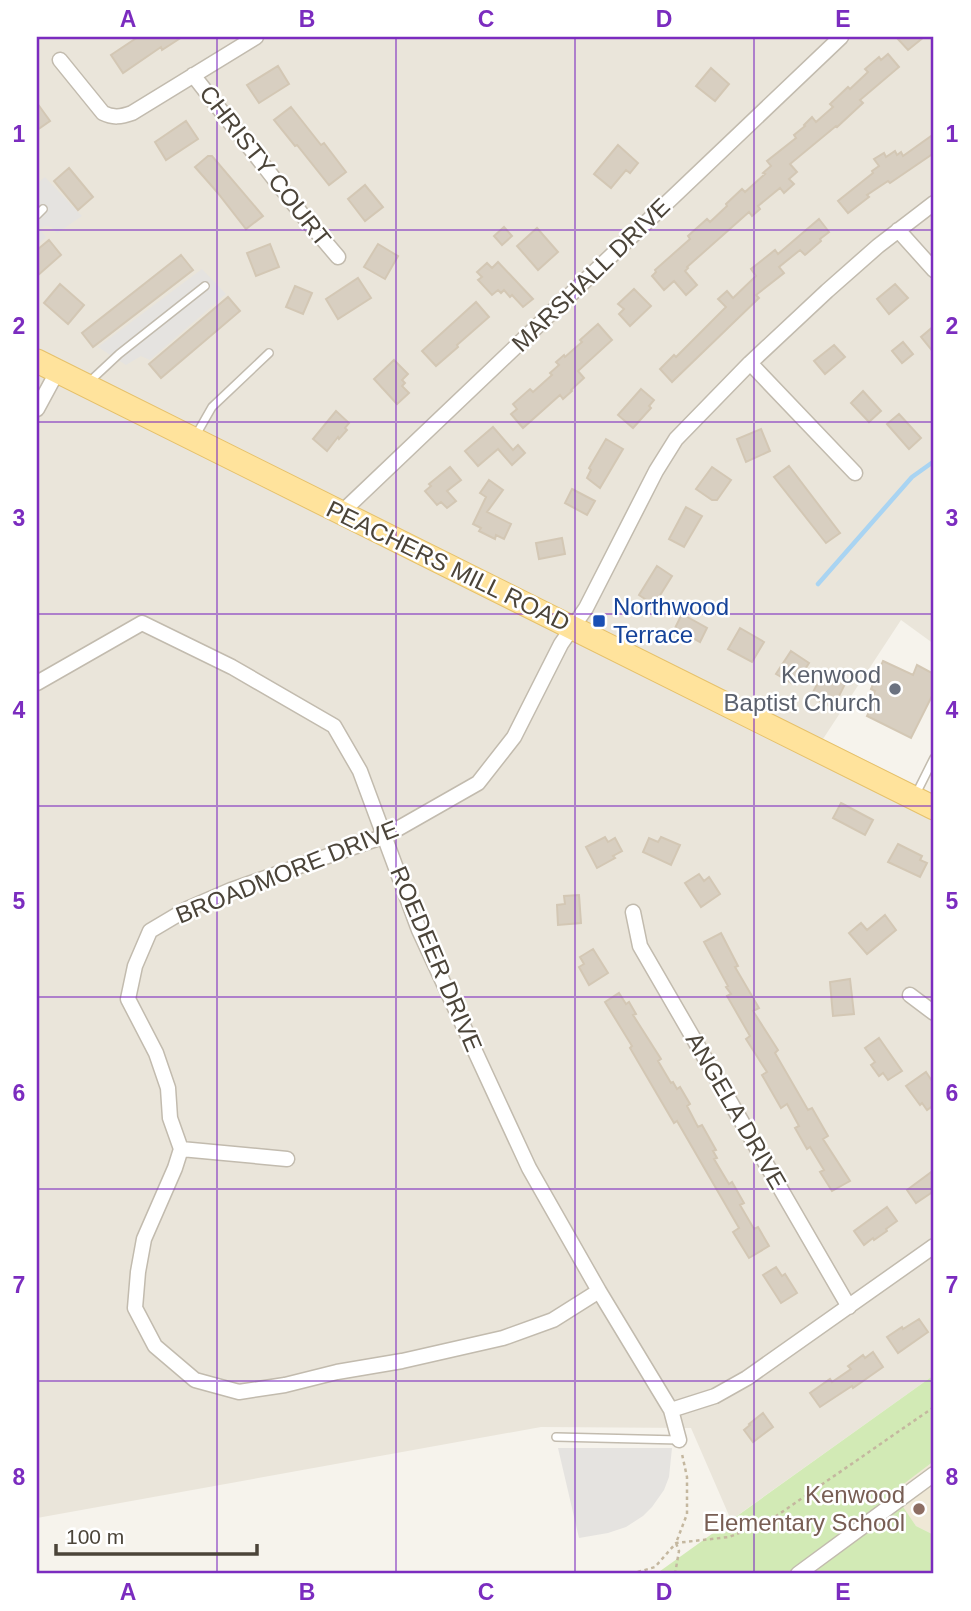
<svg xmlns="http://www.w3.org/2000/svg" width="971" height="1611" viewBox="0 0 971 1611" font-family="Helvetica,sans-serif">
<rect width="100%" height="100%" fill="#f6f3ec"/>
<path fill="#eae5da" d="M37,37H934V644L901,620L823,739L934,794V1375L731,1520L691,1428L541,1427L37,1518Z"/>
<path fill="#efe8d6" d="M934,1461V1535L916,1526L892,1492Z"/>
<path fill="#d2eab5" d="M934,1375V1461L893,1492L916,1526L934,1535V1574H656Z"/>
<path fill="#e5e3e0" d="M45,177L82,216L57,233L51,227L46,226L39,228L46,237L37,246V184Z
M202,269L226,294L150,360L141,356L126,365L98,347Z
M558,1448H672L669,1477L664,1490L652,1507L643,1516L626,1527L608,1533L579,1538Z"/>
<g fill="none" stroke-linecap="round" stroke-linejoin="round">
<path stroke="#a9d4f2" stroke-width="4.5" d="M818,584L912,477L933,462L934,463"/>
</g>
<path fill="#d8cfc1" stroke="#d3c7b4" stroke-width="2" d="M138,37H182L162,50L161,47L123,73L111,55Z
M896,37H924L908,50Z
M888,54L899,67L860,100L863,103L837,127L836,126L790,164L797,172L789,179L794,184L784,193L780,188L758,206L760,209L752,216L749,212L687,267L688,268L685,271L697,285L686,295L674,281L664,290L652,276L656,272L655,270L690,239L688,236L707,219L710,222L727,206L726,204L742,189L745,192L765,174L763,173L771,166L767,161L796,138L794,135L805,126L804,125L812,117L816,122L833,107L830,104L848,87L850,89L868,72L865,69L879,57L881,60Z
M278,66L289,84L259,103L247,85Z
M711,68L729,84L715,101L696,86Z
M37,103L50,121L37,130Z
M291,107L321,145L324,143L346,172L329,185L297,145L295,146L274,120Z
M186,121L198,139L166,160L155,142Z
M934,134V153L890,183L888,181L867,195L869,197L848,213L838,201L873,173L872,171L879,166L874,159L884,153L886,157L895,151L897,155L901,152L903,156Z
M618,145L638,163L630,173L626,170L611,188L594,174Z
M208,156H212L263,216L246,229L217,192L195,167Z
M69,168L93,197L78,210L54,181Z
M365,185L383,207L365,221L348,199Z
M819,219L829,232L820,239L821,241L805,255L800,250L779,267L784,273L756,295L759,298L672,382L660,369L674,355L676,357L726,307L718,299L727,291L733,298L756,276L751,269L775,250L778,254Z
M504,227L512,236L502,245L494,236Z
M537,228L558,252L538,270L517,246Z
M49,240L61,255L37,276V250Z
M270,244L279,267L256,276L247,253Z
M378,244L398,256L385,279L364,267Z
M181,255L193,270L93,347L82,333Z
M498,262L533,299L523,307L512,295L510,297L504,290L501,293L498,290L492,295L478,280L482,277L477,272L487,263L492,268Z
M358,278L371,298L338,319L326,299Z
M60,284L84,305L68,324L44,303Z
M895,284L908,298L889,314L877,299Z
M295,286L312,293L303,314L286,307Z
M634,289L651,306L630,326L619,314L624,309L618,304Z
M228,297L240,311L161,378L149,364Z
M476,302L489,317L457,345L458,347L436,366L422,351Z
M598,324L612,340L578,371L584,378L571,390L572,391L563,399L560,395L523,428L511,414L517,409L513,404L530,389L533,392L552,375L550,373L559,365L556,362L564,355L565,357L582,342L580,340Z
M934,326V353L921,337Z
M903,342L913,354L902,363L892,351Z
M834,345L845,357L825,374L814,361Z
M394,360L408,374L402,380L405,383L402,386L409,393L397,404L374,379Z
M641,389L654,400L649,406L651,408L633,428L618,415Z
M863,391L881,411L869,422L851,403Z
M336,411L349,423L345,428L347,430L339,439L338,437L327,451L313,439Z
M899,414L921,438L909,449L887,424Z
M493,427L513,450L518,445L525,453L512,465L498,449L478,466L465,451Z
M761,429L770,451L746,462L737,439Z
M606,439L623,449L600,488L587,478L591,470L589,468Z
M789,466L840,533L826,543L774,477Z
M450,467L461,480L447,491L456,501L447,508L441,502L437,505L425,491L431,486L429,484Z
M712,467L731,480L717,500H712L696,489Z
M489,480L503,490L487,512L511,524L504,539L496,535L495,539L479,531L481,528L473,524L486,497L480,493Z
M572,489L595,501L587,515L565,503Z
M686,507L702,516L684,547L669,539Z
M562,538L565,554L539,559L536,543Z
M657,566L672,576L654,605L639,595Z
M682,614L707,628L700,642L675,628Z
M740,628L764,642L752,662L728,649Z
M791,651L809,663L795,685L776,674Z
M883,661L913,675L917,665L934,674V692L911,738L867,716L870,710L866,708L875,691L871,689Z
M824,671L846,682L833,708L811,696Z
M841,803L873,820L865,835L833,818Z
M605,837L608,842L615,838L622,851L613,856L615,858L597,868L586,847Z
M661,837L680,845L671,865L643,852L649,838L658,842Z
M898,844L922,856L920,860L927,863L920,877L888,862Z
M699,874L704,881L709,877L720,894L701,907L685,883Z
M579,895L581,923L558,925L557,905L565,904L564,896Z
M885,915L896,930L867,954L849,933L861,923L867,930Z
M721,933L738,966L735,967L759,1008L753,1011L778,1050L775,1053L808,1110L812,1108L828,1136L823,1139L850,1181L832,1191L820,1172L824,1170L810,1147L807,1149L795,1128L799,1126L787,1104L781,1108L762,1075L767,1072L746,1039L750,1036L727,996L731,994L726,987L728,986L704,942Z
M593,949L608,973L589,985L579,967L584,964L580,957Z
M850,979L854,1014L833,1016L830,982Z
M619,993L626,1004L629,1002L636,1014L633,1015L661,1059L658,1061L671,1083L673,1082L677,1089L680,1087L690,1104L687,1106L698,1127L702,1125L716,1150L713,1151L717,1158L714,1159L729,1184L732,1182L744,1203L740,1205L754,1229L758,1227L769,1246L749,1258L733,1232L739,1228L677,1121L674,1123L630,1048L632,1046L605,1002Z
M879,1038L902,1071L888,1080L883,1073L879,1076L871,1065L875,1062L865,1048Z
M926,1072L934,1084V1105L927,1110L922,1103L920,1105L906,1086Z
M934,1170V1191L916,1203L907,1190Z
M887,1207L897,1221L886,1229L887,1231L874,1240L873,1238L864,1245L854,1231Z
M776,1267L782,1276L785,1274L797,1293L781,1303L763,1275Z
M919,1319L928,1332L898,1353L887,1337L902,1327L903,1329Z
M873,1352L883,1367L853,1388L852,1386L820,1407L810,1393L830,1379L832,1382L851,1369L848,1366L863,1355L865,1358Z
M763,1413L773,1427L753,1442L744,1430L750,1425L749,1424Z"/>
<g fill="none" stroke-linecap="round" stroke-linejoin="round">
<defs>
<path id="lane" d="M37,215L43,209
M88,383L119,354L205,286
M196,435L212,407L269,353
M916,794L934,758
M556,1437L679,1440"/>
<path id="street" d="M60,60L103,113C113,118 121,117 132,113L256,37
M193,75L304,217L338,257
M898,230L934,270
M750,363L855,473
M37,409L57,372
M341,513L841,37
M37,683L142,623L232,667L334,726L360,771L419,930L529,1168L599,1291L671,1410L679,1440
M633,912L640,946L849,1307
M910,995L934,1013
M181,1149L287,1159
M599,1291L553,1320L503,1338L402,1361L337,1372L285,1385L239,1392L195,1380L155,1346L135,1308L138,1272L144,1239L175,1168L181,1149L170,1118L168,1088L156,1053L128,999L135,966L150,931L187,909L231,890L385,836L478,783L514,737L561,644L586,608L656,471L676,439L750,363L827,291L878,246L934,203
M671,1410L715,1396L747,1378L934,1246
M798,1574L934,1474"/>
<path id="primary" d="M37,361L934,808"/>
</defs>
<use href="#lane" stroke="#c2bbae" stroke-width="10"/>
<use href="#street" stroke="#c2bbae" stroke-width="17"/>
<use href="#primary" stroke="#e6c16a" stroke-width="25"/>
<path stroke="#c4b79f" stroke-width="2.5" stroke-dasharray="3.5 3.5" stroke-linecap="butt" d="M631,1574L655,1567L676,1543L729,1537L769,1521L934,1407
M675,1574L679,1551L676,1543L687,1514V1477L682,1454"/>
<use href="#lane" stroke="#fff" stroke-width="7"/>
<use href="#street" stroke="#fff" stroke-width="14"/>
<use href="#primary" stroke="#ffe39c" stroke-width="23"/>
</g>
<path fill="none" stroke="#7b2cbf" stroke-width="2" stroke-opacity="0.55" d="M217,37V1574M396,37V1574M575,37V1574M754,37V1574M37,230H934M37,422H934M37,614H934M37,806H934M37,997H934M37,1189H934M37,1381H934"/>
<rect fill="#1a4fb4" stroke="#fff" stroke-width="2.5" x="592" y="614" width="14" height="14" rx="3.5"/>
<circle fill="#6b7280" stroke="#fff" stroke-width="2.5" cx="895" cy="689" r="7"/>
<circle fill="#8d6e63" stroke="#fff" stroke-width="2.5" cx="919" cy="1509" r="7"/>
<g text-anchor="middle" stroke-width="5" stroke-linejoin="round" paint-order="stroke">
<g font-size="24" fill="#4b4439" stroke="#fff">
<text transform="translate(265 166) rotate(52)" y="8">CHRISTY COURT</text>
<text transform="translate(591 275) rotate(-44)" y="8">MARSHALL DRIVE</text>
<text transform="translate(448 566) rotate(26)" y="8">PEACHERS MILL ROAD</text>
<text transform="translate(287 872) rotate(-22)" y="8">BROADMORE DRIVE</text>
<text transform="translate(436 959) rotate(67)" y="8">ROEDEER DRIVE</text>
<text transform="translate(736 1111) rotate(60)" y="8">ANGELA DRIVE</text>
</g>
<g font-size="24" fill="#164399" stroke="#fff" text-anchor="start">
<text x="613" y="615">Northwood<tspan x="613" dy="28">Terrace</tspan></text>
</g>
<g font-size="24" fill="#5b616d" stroke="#fff" text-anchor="end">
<text x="881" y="683">Kenwood<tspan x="881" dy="28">Baptist Church</tspan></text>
</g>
<g font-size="24" fill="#785e54" stroke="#fff" text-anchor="end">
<text x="905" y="1503">Kenwood<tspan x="905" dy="28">Elementary School</tspan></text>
</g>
</g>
<rect width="971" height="1611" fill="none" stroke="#ffffff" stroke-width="77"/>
<path d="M56 1544v10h201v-10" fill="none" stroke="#4b4439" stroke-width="3.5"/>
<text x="66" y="1544" font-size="21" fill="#4b4439" stroke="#ffffff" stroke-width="5" paint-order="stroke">100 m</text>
<rect x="38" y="38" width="894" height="1534" fill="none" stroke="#7b2cbf" stroke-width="2.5"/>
<g font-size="23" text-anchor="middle" font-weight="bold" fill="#7b2cbf">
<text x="128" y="27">A</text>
<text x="307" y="27">B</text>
<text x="486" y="27">C</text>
<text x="664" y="27">D</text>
<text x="843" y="27">E</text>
<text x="19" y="142">1</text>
<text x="952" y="142">1</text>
<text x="19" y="334">2</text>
<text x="952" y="334">2</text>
<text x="19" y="526">3</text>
<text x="952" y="526">3</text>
<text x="19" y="718">4</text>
<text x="952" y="718">4</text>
<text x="19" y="909">5</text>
<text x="952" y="909">5</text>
<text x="19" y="1101">6</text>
<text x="952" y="1101">6</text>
<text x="19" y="1293">7</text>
<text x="952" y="1293">7</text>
<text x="19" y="1485">8</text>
<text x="952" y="1485">8</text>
<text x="128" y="1600">A</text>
<text x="307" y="1600">B</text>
<text x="486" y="1600">C</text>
<text x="664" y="1600">D</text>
<text x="843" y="1600">E</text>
</g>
</svg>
